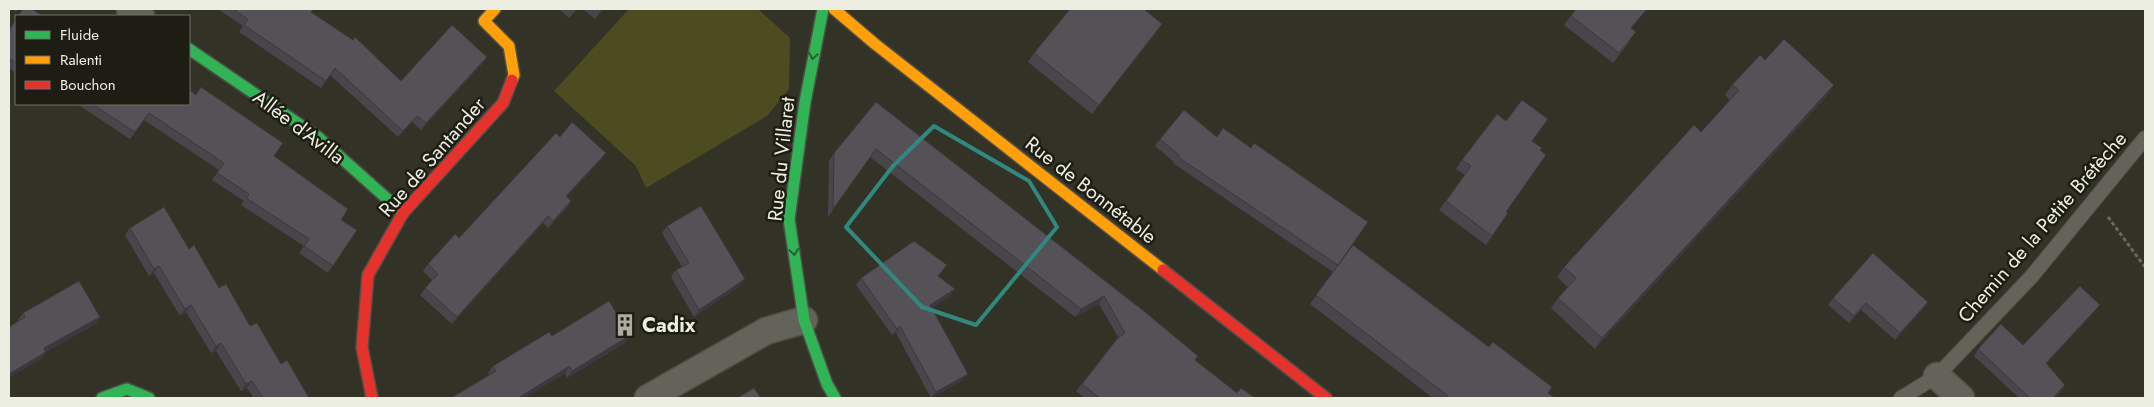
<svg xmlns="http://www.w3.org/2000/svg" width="2154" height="407" viewBox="0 0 2154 407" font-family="Jost,sans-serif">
<rect width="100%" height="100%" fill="#323227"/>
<path fill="#4d4c20" d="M629,9H758L790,38L789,89L767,116L646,188L636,166L554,91Z"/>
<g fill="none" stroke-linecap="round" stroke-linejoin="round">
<defs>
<path id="lane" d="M1901,398L1937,376L2032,276L2145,138"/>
<path id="street" d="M130,9L141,16
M1937,376L1961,398
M648,398L766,331L804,320"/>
<path id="fast" d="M823,9L805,102L789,219L804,320L827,384L835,398
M189,49L318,137L403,213
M102,398L127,389L149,398"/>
<path id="slow" d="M495,9L484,21L509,46L514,75L512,80
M834,9L875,44L1163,270"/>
<path id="jam" d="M1163,270L1326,398
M372,398L362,347L368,275L403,213L503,103L512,80"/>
</defs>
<use href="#lane" stroke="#4f4f46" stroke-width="16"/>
<use href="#street" stroke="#4f4f46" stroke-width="29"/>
<use href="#fast" stroke="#4f4f46" stroke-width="14"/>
<use href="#slow" stroke="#4f4f46" stroke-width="14"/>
<use href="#jam" stroke="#4f4f46" stroke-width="14"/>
<path stroke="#68685f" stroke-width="3" stroke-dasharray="4 2.5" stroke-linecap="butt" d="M2108,217L2145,267"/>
<use href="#lane" stroke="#636359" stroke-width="14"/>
<use href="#street" stroke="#636359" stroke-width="26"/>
<use href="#fast" stroke="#30b455" stroke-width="11"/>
<use href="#slow" stroke="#ff9f0a" stroke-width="11"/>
<use href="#jam" stroke="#e5322d" stroke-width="11"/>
</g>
<path fill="#48464b" d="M12,9H18L16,12Z
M218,9H314L311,12L401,81L487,57L482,64L421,130L412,122L398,137L330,75L321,88L239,32L243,26Z
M559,9H577L569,18Z
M583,9H603L595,19Z
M1576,9L1632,29L1630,41L1613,63L1564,25Z
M16,19V73L9,68V30Z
M1156,33L1092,114L1028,62L1034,53Z
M1765,60L1827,96L1595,349L1551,308L1558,298L1568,287L1557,277L1564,267L1701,132L1730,100L1725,95L1732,85Z
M876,102L1195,360L1237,393L1255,398H1085L1076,391L1118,337L1099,304L1075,317L870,157L828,217L829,161L834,153Z
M77,104H189L274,156L341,220L357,230L328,273L299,253L304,246L241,205L244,201L212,180L219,170L144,120L130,139Z
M560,137L606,153L601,160L567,196L571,201L567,208L548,228L543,223L452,324L420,295L432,280L423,271L428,264L459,238Z
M1217,137L1251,148L1368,222L1335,270L1548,393L1555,398H1433L1310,304L1333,272L1173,163L1174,162L1155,146L1160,139Z
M1532,141L1540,151L1506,212L1508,213L1486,245L1439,210L1465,175L1456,169L1462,160Z
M667,226L740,286L694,317L671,277L676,270L682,267L662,233Z
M130,228L189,249L219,288L309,398H254L247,388L241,391L216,351L211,353L186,312L180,316L154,273L149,276L125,235Z
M861,278L950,296L932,308L963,380L931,398L896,333L892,335L856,285Z
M1833,298L1923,309L1895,340L1861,310L1849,323L1828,305Z
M2095,311L2046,364L2065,385L2055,398H2019L1974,356L1978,349L2023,345Z
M23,313L100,317L95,324L46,352L41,359L18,320Z
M552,336H629L625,343L567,378L565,373L524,398L489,375L488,373L493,366Z"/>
<path fill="#3b393d" d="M1162,24L1156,33L1092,114Z
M487,57L482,64L421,130L426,123Z
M1834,85L1827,96L1595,349L1602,338Z
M606,153L601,160L561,203L566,196Z
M571,201L567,208L548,228L553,221Z
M548,216L543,223L452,324L457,317Z
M159,266L154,273L149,276L154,269Z
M745,279L740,286L694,317L699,310Z
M955,289L950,296L926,312L930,305Z
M1104,296L1099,304L1075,317L1081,309Z
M1928,302L1923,309L1895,340L1900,333Z
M1866,303L1861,310L1849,323L1854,316Z
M191,305L186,312L180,316L185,309Z
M2100,305L2095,311L2041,369L2046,363Z
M100,317L95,324L39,356L44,348Z
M900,326L896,333L892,335L897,329Z
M629,336L625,343L567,378L572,371Z
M221,343L216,351L211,353L216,346Z
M46,352L41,359L9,378V374Z
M570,366L565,373L524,398H518Z
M968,374L963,380L931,398L936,392Z
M252,381L247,388L241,391L246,384Z
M2065,385L2061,392L2055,398H2053Z"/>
<path fill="#545157" stroke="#3b393d" d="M23,9H32L43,16H18Z
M233,9H314L311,12L353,40L355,37L401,81L452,25L487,57L426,123L417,116L403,131L335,68L326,81L244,25L248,19Z
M596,9H602L599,12Z
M1070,9H1144L1162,24L1099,105L1034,53Z
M1576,9H1647L1631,28L1636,32L1619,53L1571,16Z
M16,19V63L9,58V31Z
M1784,39L1834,85L1602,338L1558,298L1576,278L1564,267L1694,125L1701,132L1739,90L1732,85L1760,55L1765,60Z
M201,87L283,143L274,156L348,209L341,220L357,230L333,266L304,246L309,239L246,198L249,194L217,173L224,163L149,113L135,132L92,104H189V90L196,95Z
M1522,100L1548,119L1532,141L1542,148L1540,150L1546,155L1506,212L1508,213L1492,236L1446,201L1471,166L1462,160L1497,114L1506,121Z
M876,102L1145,312L1198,356L1195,360L1237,393L1241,388L1255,398H1100L1082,384L1118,338L1125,333L1104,296L1081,309L876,149L833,209L834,153Z
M1184,110L1217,137L1223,128L1251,148L1254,143L1368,222L1338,265L1178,157L1179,155L1160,139Z
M572,122L606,153L566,196L571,201L553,221L548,216L457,317L425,288L438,274L428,264L455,234L459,238L556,133L560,137Z
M701,206L745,279L699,310L676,270L689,263L667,226Z
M164,207L189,249L194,245L219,288L226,284L250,326L257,323L281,364L287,360L309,398H263L252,381L246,384L221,343L216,346L191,305L185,309L159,266L154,269L130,228Z
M914,241L947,265L938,276L955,289L930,305L968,374L936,392L900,326L897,329L861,278Z
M1353,245L1489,347L1493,342L1552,387L1548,393L1555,398H1447L1448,396L1316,295Z
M1873,253L1928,302L1900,333L1866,303L1854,316L1833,298Z
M79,281L100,317L44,348L46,352L9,374V327L25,317L23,313Z
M2080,286L2100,305L2046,363L2065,385L2053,398H2030L1978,349L2001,324L2023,345Z
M609,301L617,314L619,312L629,336L572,371L570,366L518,398H451L496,371L493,366L549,332L552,336Z
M754,388L761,398H737Z"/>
<defs><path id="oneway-chevron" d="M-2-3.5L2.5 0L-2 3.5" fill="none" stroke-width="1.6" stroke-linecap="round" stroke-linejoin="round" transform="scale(1.25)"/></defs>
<g stroke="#266131">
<use href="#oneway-chevron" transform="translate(813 56) rotate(100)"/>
<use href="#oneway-chevron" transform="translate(794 252) rotate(82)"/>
</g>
<path fill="none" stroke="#30887f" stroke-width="4" stroke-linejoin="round" d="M934,126L1029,181L1057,227L976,325L922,307L846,227L893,166Z"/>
<defs>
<symbol id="building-bare" viewBox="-9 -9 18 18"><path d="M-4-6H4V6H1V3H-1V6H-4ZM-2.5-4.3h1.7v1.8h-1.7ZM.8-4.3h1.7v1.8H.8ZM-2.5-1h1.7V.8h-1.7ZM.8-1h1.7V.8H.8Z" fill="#acaca1" stroke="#1d1d14" stroke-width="2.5" paint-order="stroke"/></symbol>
</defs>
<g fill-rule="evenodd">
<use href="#building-bare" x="609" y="309" width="32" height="32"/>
</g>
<g text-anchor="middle" stroke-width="5" stroke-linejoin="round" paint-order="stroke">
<g font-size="20" fill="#edeee2" stroke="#1d1d14">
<text transform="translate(299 127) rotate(37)" y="7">Allée d'Avilla</text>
<text transform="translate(432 157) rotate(-49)" y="7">Rue de Santander</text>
<text transform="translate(781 159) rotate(-84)" y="7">Rue du Villaret</text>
<text transform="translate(1091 190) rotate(38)" y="7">Rue de Bonnétable</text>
<text transform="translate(2042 227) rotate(-49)" y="7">Chemin de la Petite Brétèche</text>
</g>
<g font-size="20" font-weight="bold" fill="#edeee2" stroke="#1d1d14" text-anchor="start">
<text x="642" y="332">Cadix</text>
</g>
</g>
<rect width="2154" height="407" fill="none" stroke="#edeee2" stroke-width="20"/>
<rect x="15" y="15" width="175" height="90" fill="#1d1d14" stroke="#707166"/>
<rect x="25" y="31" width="25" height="8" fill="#30b455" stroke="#707166"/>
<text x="60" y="40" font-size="15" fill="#edeee2">Fluide</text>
<rect x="25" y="56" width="25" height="8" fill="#ff9f0a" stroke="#707166"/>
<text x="60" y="65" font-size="15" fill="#edeee2">Ralenti</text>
<rect x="25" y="81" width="25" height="8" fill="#e5322d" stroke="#707166"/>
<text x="60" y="90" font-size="15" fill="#edeee2">Bouchon</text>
</svg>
